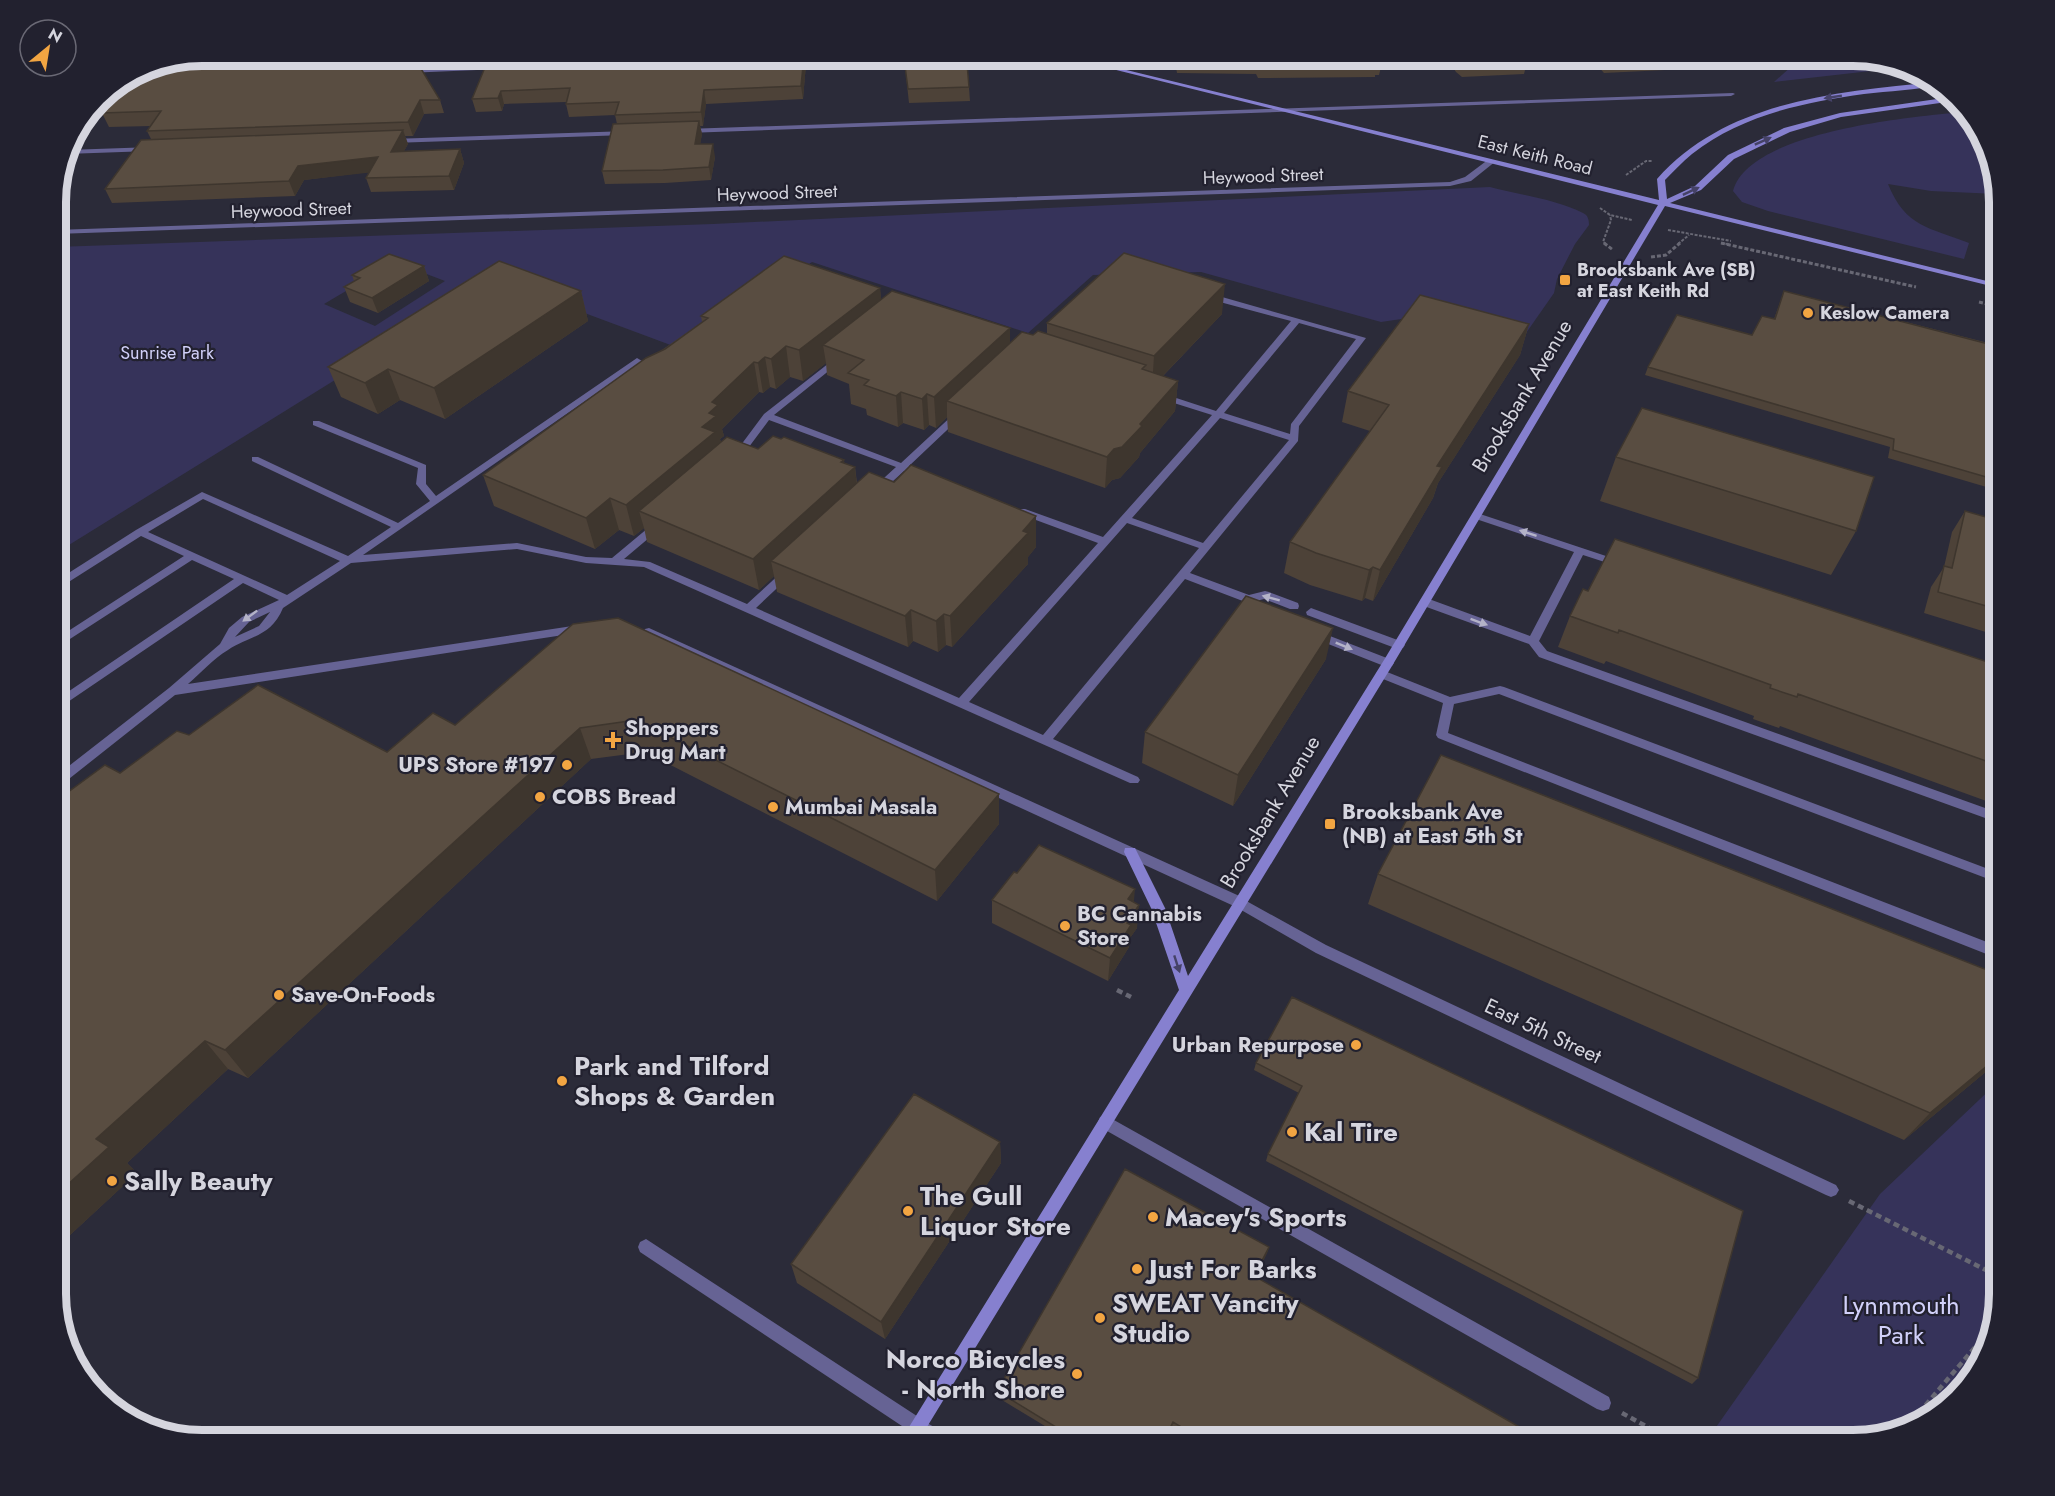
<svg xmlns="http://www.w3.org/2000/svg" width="2055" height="1496" viewBox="0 0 2055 1496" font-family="Jost,sans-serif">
<rect width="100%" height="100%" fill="#2b2b39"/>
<path fill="#36335a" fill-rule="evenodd" d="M1803,56C1835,56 1877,51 1906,67L1774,82Z
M1963,112L1984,137L1997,194L1931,191L1888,184C1906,228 1929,227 1969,243L1964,259L1768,211L1742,202L1733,191C1749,131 1912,117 1963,112Z
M1490,187C1520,195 1555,199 1583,213C1588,215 1589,220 1589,225L1575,244L1557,279L1554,293L1517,346L1415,317L1381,322L1201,272L1093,275L1028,333L812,262L684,350L496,280L56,553V494L67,487L56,481V247L713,224ZM395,262L445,281L375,326L324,304Z
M1999,1081V1294L1992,1341L1969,1383L1918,1425L1853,1440H1707L1880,1194Z"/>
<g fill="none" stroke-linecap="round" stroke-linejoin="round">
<path stroke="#686874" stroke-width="2" stroke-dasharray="3 1.5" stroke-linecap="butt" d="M1626,175L1646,161H1652
M1600,208L1610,215L1632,220
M1668,230L1731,241
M1721,243L1727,244
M1606,244L1603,242L1611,220L1610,215
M1678,244L1689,235"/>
<path stroke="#686874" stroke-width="3" stroke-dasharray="4 2" stroke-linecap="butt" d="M1604,243L1613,250
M1721,243L1916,287
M1651,257L1666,255L1680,243
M1979,302L1999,307"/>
<path stroke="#686874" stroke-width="4.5" stroke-dasharray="6 4" stroke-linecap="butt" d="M1117,990L1131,997
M1849,1201L1988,1271L1999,1273
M1622,1413L1671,1440
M1906,1428L1994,1325"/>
<path fill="#666394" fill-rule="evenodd" d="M1733,93L1735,94L1731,96L686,133L682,131L686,129Z
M629,131L630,133L626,135L392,143L388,141L392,139Z
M153,147L154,149L150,151L66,154L67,150Z
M1208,293L1366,338L1299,426L1298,441L1190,573L1249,595L1265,591L1269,592L1298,603L1299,606L1298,609H1290L1264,599L1248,603L1185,579L1053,739L1138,777L1140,780L1138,783H1130L644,567L586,563L517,549L351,563L283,608C271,637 251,635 228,650C213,659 201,673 188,684L579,625L583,626L585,629L583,632L175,695L60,786L56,788V776L169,688L220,644L229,628L242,617L279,600L243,583L56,710V700L234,579L192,560L56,648V639L184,556L141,536L56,590V581L136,530L202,492L348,556L391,527L252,461V457H258L398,523L430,501L416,484L418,468L313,425V421H319L426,465V484L436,496L637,358L642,361L640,363L363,555L517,543L586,557L612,558L654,523H662L663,525L662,527L624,559L650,562L747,604L783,571H791L792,573L791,575L756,608L959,698L1098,543L1017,513V509H1025L1103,537L1212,415L1158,398V394H1164L1216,411L1291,321L1205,298V294ZM1299,323L1356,339L1291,424L1290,434L1224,413ZM1220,418L1289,440L1203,543L1132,518ZM203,499L340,561L287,595L148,532ZM1127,523L1199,548L1043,735L969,702ZM270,612L259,626L235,637L249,622Z
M838,356L841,357V361L774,415L901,463L956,412L959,411L964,414L909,466L914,469L912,471H904L881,492H873V488L896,467L769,420L740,459H734L732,457L764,414Z
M1477,513L1624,562L1625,564L1620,567L1583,555L1539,641L1547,651L1999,813V823L1539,657L1529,644L1421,605L1420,602L1421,599H1429L1530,636L1574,552L1473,518L1472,516Z
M1311,608L1403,642L1405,645L1403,648H1395L1307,615L1306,612Z
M649,628L1246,899L1248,903L1246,907L1241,908L1236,907L645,635L643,632L645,629Z
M1317,631L1392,660L1394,663L1392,666H1384L1313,638L1311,635L1313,632Z
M1382,670L1450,697L1500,686L1504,687L1999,873V883L1499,694L1454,704L1448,733L1992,944L1999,942V954L1994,957L1989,955L1438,738L1436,735L1443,703L1378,677L1376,674L1378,671Z
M1105,1115L1609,1397L1611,1403L1609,1409L1603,1411L1597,1409L1100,1127L1098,1122L1100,1117Z
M646,1239L923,1420L926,1426L923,1432L917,1435L911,1432L640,1252L638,1247L640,1242Z"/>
<path fill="#666394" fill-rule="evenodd" d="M888,56H951L948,58L790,62L787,60L790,58Z
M499,66L502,68L501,69L406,73L403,71L406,69Z
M1489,159L1496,161L1471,181L1450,186L56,234V230L1450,182L1465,177Z
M1241,898L1326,945L1836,1185L1839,1190L1836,1195L1831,1197L1826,1195L1316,953L1236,907L1234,903L1236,899Z
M917,1417L946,1434L948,1440C933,1440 915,1442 908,1426L911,1420Z"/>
<path fill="#8680cf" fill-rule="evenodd" d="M1060,56H1069L1659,200L1657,179C1727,100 1838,92 1935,82L1941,85C1916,90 1889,91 1864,94C1804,102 1740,116 1692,154C1682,162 1674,171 1665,180L1667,199L1695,186L1728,155L1784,128L1840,113L1951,97L1954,101L1841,117L1790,132L1734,159L1701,190L1670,203L1999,284V288L1665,206L1392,666L919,1440H901L1179,990L1151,908L1124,852L1125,848H1135L1165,908L1188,976L1384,660L1658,205Z"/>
</g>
<path fill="#4d4238" d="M202,56H413L415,62L440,100L444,113L424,114L413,136H405L408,144L404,151L460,149L464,163L454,190L371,192L366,178L369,172L304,180L295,196L112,203L105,189L151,139L147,131L151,126L109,127L102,113L118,84L147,67Z
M492,56H806L805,57L806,64L803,99L706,104L703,126H700L702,134L700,144L715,157L711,180L665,183L605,184L602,171L617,124L615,115L569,117L566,104V102L504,104L502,111L476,112L472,99L493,60Z
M1174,56H1381L1382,63L1379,75H1375V77L1258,78L1256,74L1177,73Z
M1445,56H1522L1527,62L1524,74L1462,77L1456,72Z
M1589,56H1747L1744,63L1707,64L1706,68L1604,73Z
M905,66L969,87L970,101L909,103Z
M424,266L429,281L378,313L350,302L344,287L354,281L352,275Z
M880,288L881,300L1010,343L1033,335L1047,333V323L1222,314L1163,376L1178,381L1175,411L1140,453L1139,457L1120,478L1112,480L1105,488L948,432L947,417L936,428L929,425L924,430L903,423L898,427L867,415L866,409L851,404L849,384L827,375L826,363L803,381L790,377L776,389L770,387L763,393L759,392L722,429L724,436L720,439L721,442L845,463L855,467L857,483L894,482L1036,516V547L1028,557V564L952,647L946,645L938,652L913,641L908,647L777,592L774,576L759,590L647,542L644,528L634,536L619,530L595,549L494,506L483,475L702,322L701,316Z
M581,291L588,321L445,419L400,400L378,414L341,397L328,367Z
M1784,291L2000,346V491L1888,458L1890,447L1645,375L1648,367L1752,335L1774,319Z
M1529,324L1520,355L1438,483L1433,498L1373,601L1365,598L1362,601L1310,585L1284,573L1290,542L1370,431L1342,422L1348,391Z
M1616,457L1856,531L1831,575L1600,501Z
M1965,511L2000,521V625L1996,624L1989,633L1924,613L1931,587L1944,567L1952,532Z
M1588,591L2000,666V806L1780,726L1779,728L1753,719L1754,716L1606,661L1604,664L1558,647L1570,616Z
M618,618L999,794V824L937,901L645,752L591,759L248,1078L228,1069L127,1163L137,1173L56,1248V801L120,773L189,735L387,752L455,725Z
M1326,659L1233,806L1142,763L1145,732Z
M1017,873L1134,902L1137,928L1130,938L1129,947L1108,981L992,923V900Z
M1378,874L2000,1060L1904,1140L1368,904Z
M1256,1063L1743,1211L1698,1378L1692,1384L1266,1161L1268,1154L1299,1093L1254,1070Z
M1000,1142L1001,1163L885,1339L797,1283L791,1264Z
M1269,1247L1267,1253L1255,1277L1513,1440H1193L1172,1427L1166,1440H1068L997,1397V1391Z"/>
<path fill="#3e362e" d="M804,56H805L806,64L803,99L801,86Z
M704,90L706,104L703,126L701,112Z
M501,91L504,104L502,111L498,98Z
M420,100L424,114L413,136L408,122Z
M699,121L702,134L698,157L695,144Z
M403,130L408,144L396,166L391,152Z
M713,144L715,157L711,180L709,167Z
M460,149L464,163L454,190L449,176Z
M378,157L383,171L304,180L295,196L289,181L298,166Z
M424,266L429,281L378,313L372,298Z
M1225,284L1222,314L1152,387L1154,356Z
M880,288L883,318L823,345L826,363L803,381L799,350Z
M581,291L588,321L445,419L434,388Z
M1529,324L1520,355L1438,483L1433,498L1373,601L1380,570L1437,466Z
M1010,328V359L947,401V417L936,428L934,397Z
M786,346L790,377L776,389L771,359Z
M765,357L770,387L763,393L758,363Z
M754,362L759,392L722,429L724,436L720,439L722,447L639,511L644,528L634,536L626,505L702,427L712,402Z
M388,369L400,400L378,414L365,383Z
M1178,381L1175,411L1140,453L1139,457L1120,478L1112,480L1105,488L1107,457L1114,449L1140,424Z
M901,392L903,423L898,427L896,396Z
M927,394L929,425L924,430L922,399Z
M844,460L846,475L855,467L858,498L771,561L774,576L759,590L753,559Z
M610,498L619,530L595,549L586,518Z
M1036,516V547L1028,557V564L952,647L950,616Z
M1373,567L1365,598L1362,601L1369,570Z
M911,610L913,641L908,647L905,616Z
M944,614L946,645L938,652L936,621Z
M1333,628L1326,659L1233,806L1238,775Z
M580,728L591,759L248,1078L225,1050Z
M999,794V824L937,901L935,870Z
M1135,889L1133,912L1128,899Z
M1139,905L1137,928L1130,938L1129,947L1108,981L1110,958L1127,923Z
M205,1041L228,1069L127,1163L137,1173L56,1248V1195L96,1139Z
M2000,1055V1060L1904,1140L1930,1113Z
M1000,1142L1001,1163L885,1339L881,1322Z
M1269,1247L1267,1253L1252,1283L1254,1276Z
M1173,1422L1172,1427L1166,1440H1164Z"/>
<path fill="#594d41" stroke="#3e362e" stroke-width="1.5" d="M202,56H395L169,62Z
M652,56H804L801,86L704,90L701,112L615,115L619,102L566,104L570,88L501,91L498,98L472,99L488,60Z
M1177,56H1381L1382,63H1376L1377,65L1259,66L1257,61H1178Z
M1455,56H1522L1527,62L1464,65L1458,60Z
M1603,56H1710L1607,61Z
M417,62L440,100H420L408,122L147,131L161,111L102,113L118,84L141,70Z
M967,63L969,87L908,89L905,66Z
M699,121L695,144H713L709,167L663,170L602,171L613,124Z
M403,130L391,152L460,149L449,176L366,178L378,157L298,166L289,181L105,189L141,140Z
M1124,253L1225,284L1154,356L1047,323Z
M389,254L424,266L372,298L344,287L360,278L352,275Z
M784,256L880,288L799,350L786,346L771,359L765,357L758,363L754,362L712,402L718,405L709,413L716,416L702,427L715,432L626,505L610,498L586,518L483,475L646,358L665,349L708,318L701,316Z
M499,261L581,291L434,388L388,369L365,383L328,367Z
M892,291L1010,328L934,397L927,394L922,399L901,392L896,396L864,385L869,380L848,373L864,360L823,345Z
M1784,291L2000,347V481L1893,450L1894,439L1648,367L1677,315L1752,335L1762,316L1775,319Z
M1420,295L1529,324L1437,466L1442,467L1380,570L1373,567L1369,570L1316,553L1290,542L1389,405L1348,391Z
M1038,331L1146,365L1142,369L1178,381L1140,424L1142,426L1122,447L1114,449L1107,457L947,401L1022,332L1033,335Z
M1642,408L1874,477L1856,531L1616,457Z
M773,436L781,439L784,437L844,460L841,462L855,467L753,559L639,511L727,437L758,449Z
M911,465L1036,516L1023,531L1028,533L950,616L944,614L936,621L911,610L905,616L771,561L869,472L894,482Z
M1965,511L2000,521V610L1938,592L1944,566L1952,568Z
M1615,539L2000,666V766L1798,694L1797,697L1770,688L1771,685L1619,630L1618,633L1570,616L1583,589L1588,591Z
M1246,596L1333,628L1238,775L1145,732Z
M618,618L999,794L935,870L636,720L580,728L225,1050L205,1041L96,1139L109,1147L56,1195V801L105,765L120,773L177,731L189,735L258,685L387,752L433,713L455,725L573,624Z
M1441,755L2000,975V1055L1930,1113L1378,874Z
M1039,845L1135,889L1128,899L1139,905L1127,923L1131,925L1110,958L992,900L1014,872L1017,873Z
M1292,997L1743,1211L1698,1378L1268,1154L1302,1086L1256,1063Z
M914,1094L1000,1142L881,1322L791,1264Z
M1125,1169L1269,1247L1254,1276L1523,1429L1513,1440H1203L1173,1422L1164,1440H1077L997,1391Z"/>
<defs><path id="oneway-solid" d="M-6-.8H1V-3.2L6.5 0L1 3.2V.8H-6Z" transform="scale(1.5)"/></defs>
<g fill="#454267">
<use href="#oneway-solid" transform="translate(1833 97) rotate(171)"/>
<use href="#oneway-solid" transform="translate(1763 141) rotate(-24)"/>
<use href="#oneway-solid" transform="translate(1691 191) rotate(-25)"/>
<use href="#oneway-solid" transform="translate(1177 964) rotate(72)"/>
</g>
<g fill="#b4b3c8">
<use href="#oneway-solid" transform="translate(1528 533) rotate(-162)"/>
<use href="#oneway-solid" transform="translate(1271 598) rotate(-165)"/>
<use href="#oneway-solid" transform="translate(250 616) rotate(143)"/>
<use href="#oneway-solid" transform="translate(1479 622) rotate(20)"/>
<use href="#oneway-solid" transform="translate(1344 646) rotate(22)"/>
</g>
<g fill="#f2a542" stroke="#22212f" stroke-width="2">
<rect x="1559" y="274" width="12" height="12" rx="3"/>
<circle cx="1808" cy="313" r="6"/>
<path d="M610 731h6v6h6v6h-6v6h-6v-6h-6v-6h6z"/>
<circle cx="567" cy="765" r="6"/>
<circle cx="540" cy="797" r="6"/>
<circle cx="773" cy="807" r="6"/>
<rect x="1324" y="818" width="12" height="12" rx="3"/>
<circle cx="1065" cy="926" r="6"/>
<circle cx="279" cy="995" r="6"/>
<circle cx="1356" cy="1045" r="6"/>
<circle cx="562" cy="1081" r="6"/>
<circle cx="1292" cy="1132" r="6"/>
<circle cx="112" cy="1181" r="6"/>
<circle cx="908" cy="1211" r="6"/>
<circle cx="1153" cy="1217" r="6"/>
<circle cx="1137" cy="1269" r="6"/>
<circle cx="1100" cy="1318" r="6"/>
<circle cx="1077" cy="1374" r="6"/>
</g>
<g text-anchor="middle" stroke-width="4.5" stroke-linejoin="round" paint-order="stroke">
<g font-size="18" fill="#d5d5de" stroke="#22212f">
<text transform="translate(1535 155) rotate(14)" y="6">East Keith Road</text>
<text transform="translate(1263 176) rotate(-2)" y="6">Heywood Street</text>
<text transform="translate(777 193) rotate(-2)" y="6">Heywood Street</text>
<text transform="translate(291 210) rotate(-2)" y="6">Heywood Street</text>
</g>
<g font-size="18" font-weight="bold" fill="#d5d5de" stroke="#22212f" text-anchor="start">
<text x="1577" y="276">Brooksbank Ave (SB)<tspan x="1577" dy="21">at East Keith Rd</tspan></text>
<text x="1820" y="319">Keslow Camera</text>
</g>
<g font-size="18" fill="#d1d0f9" stroke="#22212f">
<text x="167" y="359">Sunrise Park</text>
</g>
<g font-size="21" fill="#d5d5de" stroke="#22212f">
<text transform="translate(1522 396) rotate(-59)" y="7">Brooksbank Avenue</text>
<text transform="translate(1270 812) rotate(-59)" y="7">Brooksbank Avenue</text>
<text transform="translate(1543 1031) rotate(25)" y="7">East 5th Street</text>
</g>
<g font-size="21" font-weight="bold" fill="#d5d5de" stroke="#22212f" text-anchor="start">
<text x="625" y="735">Shoppers<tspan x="625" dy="24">Drug Mart</tspan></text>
<text x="555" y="772" text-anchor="end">UPS Store #197</text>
<text x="552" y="804">COBS Bread</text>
<text x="785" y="814">Mumbai Masala</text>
<text x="1342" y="819">Brooksbank Ave<tspan x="1342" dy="24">(NB) at East 5th St</tspan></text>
<text x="1077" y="921">BC Cannabis<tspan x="1077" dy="24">Store</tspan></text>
<text x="291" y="1002">Save-On-Foods</text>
<text x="1344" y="1052" text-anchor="end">Urban Repurpose</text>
</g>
<g font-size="26" font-weight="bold" fill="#d5d5de" stroke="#22212f" text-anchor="start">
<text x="574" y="1075">Park and Tilford<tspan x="574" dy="30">Shops &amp; Garden</tspan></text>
<text x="1304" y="1141">Kal Tire</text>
<text x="124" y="1190">Sally Beauty</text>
<text x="920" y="1205">The Gull<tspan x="920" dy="30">Liquor Store</tspan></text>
<text x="1165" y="1226">Macey's Sports</text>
<text x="1149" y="1278">Just For Barks</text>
<text x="1112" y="1312">SWEAT Vancity<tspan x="1112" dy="30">Studio</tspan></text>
<text x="1065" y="1368" text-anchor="end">Norco Bicycles<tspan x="1065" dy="30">- North Shore</tspan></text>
</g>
<g font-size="26" fill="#d1d0f9" stroke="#22212f">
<text x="1901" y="1314">Lynnmouth<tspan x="1901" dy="30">Park</tspan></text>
</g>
</g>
<path d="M0 0H2055V1496H0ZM202 66H1853A136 136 0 0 1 1989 202V1294A136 136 0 0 1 1853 1430H202A136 136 0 0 1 66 1294V202A136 136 0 0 1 202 66Z" fill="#22212f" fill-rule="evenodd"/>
<path fill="none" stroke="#d5d5de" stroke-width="8" d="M202 66H1853A136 136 0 0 1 1989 202V1294A136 136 0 0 1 1853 1430H202A136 136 0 0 1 66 1294V202A136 136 0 0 1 202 66Z"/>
<g transform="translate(48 48) rotate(30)"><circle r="28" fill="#22212f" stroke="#6a6975" stroke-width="1.5"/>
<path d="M0-4.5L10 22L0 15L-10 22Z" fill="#f2a542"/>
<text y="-9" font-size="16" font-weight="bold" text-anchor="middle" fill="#d5d5de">N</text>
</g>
</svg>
